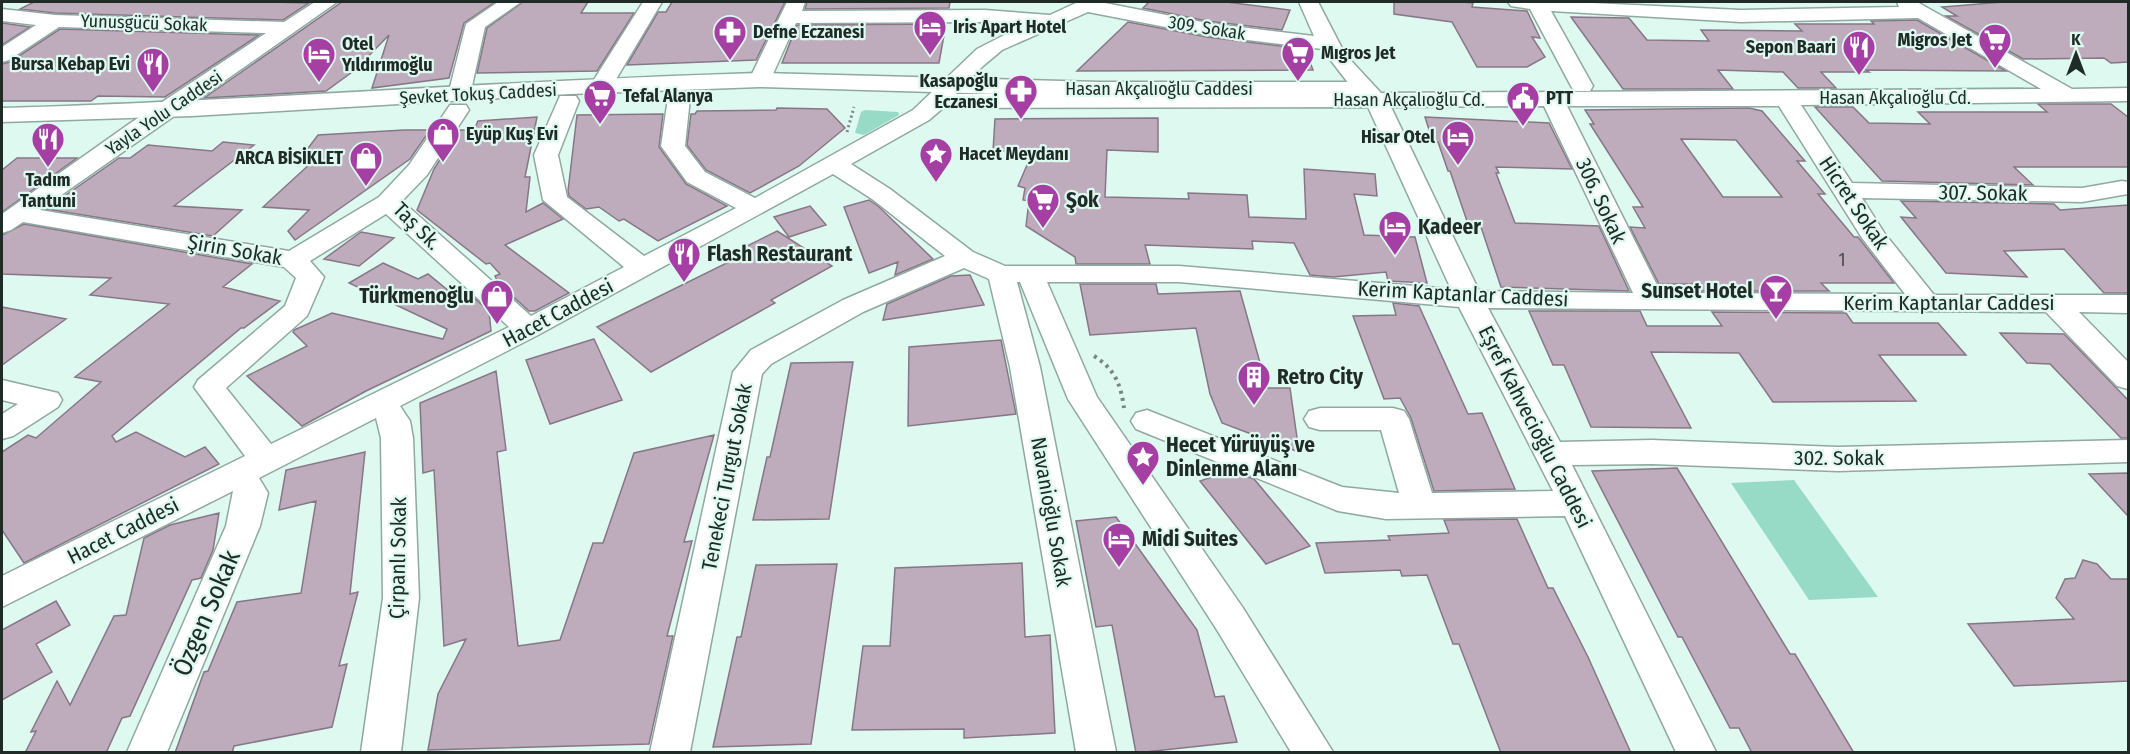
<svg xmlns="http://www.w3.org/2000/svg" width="2130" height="754" viewBox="0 0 2130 754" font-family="'Fira Sans Condensed',sans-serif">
<rect width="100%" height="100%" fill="#def9f0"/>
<path fill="#97dbc7" d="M2023,87L2031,93H1417Z
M865,110L898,112L899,115L864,135L855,133L861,112Z
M1794,480L1878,597L1809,600L1731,483Z"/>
<path fill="#beacbd" stroke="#877786" stroke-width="1.5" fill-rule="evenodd" d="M34,2H271L309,3L283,20L55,13L20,9Z
M342,2H495L464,23L449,78L372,88L389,35L355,70L326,91L204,98Z
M523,2H588L581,13H634L597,71L477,73L487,28Z
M672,2H785L756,60L627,65L658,12H666Z
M807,2H950L949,8L805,9Z
M1149,2H1226L1290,10L1282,30L1207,21L1143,8Z
M1394,2H1462L1473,3L1472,7L1527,11L1540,38L1532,37L1545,57L1527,67H1477L1452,22L1394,14Z
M2003,2H2128V62L2111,63L2104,58L2023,59L1946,16H1957L1942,7Z
M1571,17L1629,18L1647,40L1709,41L1701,30L1802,31L1795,24H1874L1871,21L1917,20L2006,71L1866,70L1869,72H1821L1836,88H1798L1783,72L1718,70L1733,89H1623Z
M1128,22L1207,37L1305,49L1313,70L1077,71Z
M2,23L30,27L2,45Z
M946,24L939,63H782L797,25Z
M60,29L259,35L165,97L98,96L91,101H2V64L10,62Z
M2038,104H2111L2128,117V167H2014L2033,185L1882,181L1815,107H1853L1869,123L1930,124L1918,112H2047Z
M777,108L827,109L845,128L799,166L750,193L706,170L687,145L691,114H695L697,111L776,110Z
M1749,108L1762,111L1805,161H1797L1825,194H1818L1854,237H1858L1894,283H1821L1829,291H1698L1693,284H1659L1630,227L1645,228L1633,207H1643L1590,124H1594L1585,110ZM1681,139L1736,140L1782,197H1723Z
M663,114L659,147L686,184L727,206L658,241L624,219L619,221L599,207L586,209L569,196L568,191L577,115Z
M537,117L525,177H530L526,212L543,203L563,219L505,245L569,293L535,311H529L498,283L495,276L500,274L490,263L486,264L417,210L434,169L459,130H474L478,121Z
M1425,117L1549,123L1572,169L1496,167L1499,173H1496L1515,223L1599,226L1629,291L1501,287L1481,227H1469L1450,171H1448L1438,142H1433Z
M1158,118V152L1107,150L1105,197L1189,199L1188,193L1247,195L1249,217L1306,219L1304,169L1375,174L1377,196L1354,194L1364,235L1415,237L1427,283L1388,281L1386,272L1333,277L1310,275L1294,243L1252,241L1253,249L1145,245L1150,264H1076L1075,257L1026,226L1029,201L1023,200L1025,188L1018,186L1033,151H993L995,119Z
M404,130H430L410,159L295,240L288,231L309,210L263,207L312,162L297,163L318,135Z
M223,142L254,145L174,206L242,210L213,236L46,209L119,158H130L148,145L212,151Z
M17,158H77L2,212V170Z
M869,200L878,206L933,259L895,275L898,262L869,273L844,207Z
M1901,201L2054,204L2060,210L2128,205V293H2104L2064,249L2004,251L2027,277L1946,273L1901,217L1916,218Z
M810,206L826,225L789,237L774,217Z
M24,224L252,264L223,287L280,301L244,328H241L112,436L116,442L136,432L185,457L205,447L219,464L24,563L2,530V452L28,435L36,438L101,382L75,377L169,304L90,295L111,278L2,274V235Z
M777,231L832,266L771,300L775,303L651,372L597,327L741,256L735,252Z
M361,232L394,238L359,266L324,259Z
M383,263L418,279L428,274L455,296L466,291L489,311L491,331L366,391L302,426L247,376L307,346L293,332L294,330L332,313L443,339L447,329L349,283Z
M970,275L984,305L883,320L887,304L951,276Z
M1080,284H1156L1158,294L1240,291L1267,388H1290L1299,452L1222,423L1210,394L1196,328L1090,335Z
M1393,303L1419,306L1468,414L1482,413L1515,489L1434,491L1411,418L1400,398L1384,399L1353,316L1396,315Z
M2,307L66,319L2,365Z
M1529,311H1640L1647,326H1722L1712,312L1846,313L1853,323H1938L1966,355H1879L1916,401L1773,402L1739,353L1651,352L1691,428L1591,427L1564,365H1553Z
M2000,333L2064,334L2128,400V438H2121L2050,364L2027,363Z
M594,339L622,400L550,424L526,360Z
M1001,340L1016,414L908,426L909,347Z
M853,362L829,519L753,520L767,457H770L791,363Z
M496,371L506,450L497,452L518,646L560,640L593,543H603L634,453L714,435L684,542L692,541L667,636H673L649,744L428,750L438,694L466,639L444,646L434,470L423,473L420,403Z
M365,452L350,594L358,592L339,666L347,664L332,727L234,746L232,753H175L204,672L208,671L237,602L301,593L316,501L279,510L286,470Z
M1677,468L1790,654H1795L1854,753H1752L1739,728H1730L1682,637H1678L1592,471Z
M1231,470L1254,479L1310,546L1266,564L1200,481Z
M2128,473V516L2089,474Z
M219,513L213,550L201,578L192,580L130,716L122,718L106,753H25L36,731L31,732L57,681L70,705L114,616L126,615L144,538L170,525Z
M1116,517L1197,630L1215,697L1224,696L1237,742L1136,753L1112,625L1096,627L1076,521Z
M1517,519L1548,588H1553L1588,657L1631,753H1501L1459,644H1453L1427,575L1402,576L1400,570L1325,573L1316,543L1390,540L1388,536L1449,533L1444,520Z
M2083,560L2097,564L2111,579H2128V681L2014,686L1968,624L2074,619L2056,598L2065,579L2075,578Z
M1022,563L1025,637L1050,635L1055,733L964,738V729L852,730L863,646H890L895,568Z
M837,564L811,744L713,747L737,637H741L756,565Z
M56,601L70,625L36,644L52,672L2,700V630Z"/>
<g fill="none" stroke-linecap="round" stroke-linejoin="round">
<defs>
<path id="minor" d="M315,2H337L40,210L289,251L379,197L409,165L450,105H466L469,110L427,175L402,201L531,316L624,267L543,200L534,155L560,96H576L579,101L558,155L567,197L644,256L736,208L687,182L661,146L668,98L671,93H687L690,98L685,146L705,172L755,198L913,110L977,49L1024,25L985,22L796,23L768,85H752L749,80L787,2H805L802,11L985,10L1050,15L1078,2H1100L1207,23L1314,36L1299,2H1318L1345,54L1381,93L2041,89L1918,18L1741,22L1551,11L1593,86L1590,91H1574L1571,86L1530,9L1511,6L1508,2H1571L1741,10L1899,7L1897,2H1917L2072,89L2128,88V101L1801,105L1852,183L2082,188L2122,181L2128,182V194L2082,202L1862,198L1885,234L1934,295H2128V313L2079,312L2128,362V389L2117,386L2046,312L1488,308L1560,442L1652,440L1838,447L2128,440V462L1838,471L1652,464L1572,465L1716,752H1676L1565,516L1386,519L1338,511L1136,429L1131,421L1136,413L1147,410L1342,487L1399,493L1381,430H1320L1309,427L1304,419L1309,411L1320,408H1393L1404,411L1409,419L1432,493L1553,491L1459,307L1179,282H1047L1097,397L1243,608L1333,752H1291L1217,630L1068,399L1020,282H1017L1040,367L1116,752H1076L1010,367L989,279L964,268L863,312L771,364L762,374L690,752H650L733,372L751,350L843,300L945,256L872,199L833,174L538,335L400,406L410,421L413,438L419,598L401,752H361L383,598L381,438L376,418L259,478L268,493L260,526L167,752H127L226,526L233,491L2,607V576L245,456L194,387L198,380L285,306L296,278L284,267L23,222L11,230L2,233V214L129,124L266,33L59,27L9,60L2,62V47L36,25L2,21V9L55,15L284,22ZM1088,12L1207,35L1322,49L1356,93L956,94L983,66L1002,50ZM1544,106L1633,293L1479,291L1391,107ZM1567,106H1779L1862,238L1905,294L1661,293ZM1368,107L1451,289L1179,266H1005L973,252L890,189L851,164L929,120L943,108ZM386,214L509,327L271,444L226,388L307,316L324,277L310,261Z
M498,2H521L485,27L470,95L467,100H451L448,95L466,24Z
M643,2H662L609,91H593L590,86Z
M2,380L58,393L62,400L58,407L13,436L2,439V414L18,404L2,400Z"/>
<path id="major" d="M760,73L1099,82H1362L1370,84L1374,89L1370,94L1362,96L1099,97L760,87L570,94L192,116L2,122V108C255,101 507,80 760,73Z"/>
</defs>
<use href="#minor" stroke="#8fa8a0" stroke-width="3"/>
<use href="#major" stroke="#8fa8a0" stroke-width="3"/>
<path stroke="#768782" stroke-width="3" stroke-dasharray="2 3" stroke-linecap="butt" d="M847,132L854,107"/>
<path stroke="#768782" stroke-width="4" stroke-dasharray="3 4.5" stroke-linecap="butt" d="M1094,356C1115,369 1121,385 1124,408"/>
<use href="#minor" fill="#fff" fill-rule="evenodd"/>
<use href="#major" fill="#fff" fill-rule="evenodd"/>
</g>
<defs>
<symbol id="hotel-pin" viewBox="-11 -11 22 30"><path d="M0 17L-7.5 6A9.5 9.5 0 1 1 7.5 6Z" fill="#a53fa4" stroke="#def9f0"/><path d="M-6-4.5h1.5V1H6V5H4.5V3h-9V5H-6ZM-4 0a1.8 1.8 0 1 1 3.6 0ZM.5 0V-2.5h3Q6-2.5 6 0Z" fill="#fff"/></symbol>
<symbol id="pharmacy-pin" viewBox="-11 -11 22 30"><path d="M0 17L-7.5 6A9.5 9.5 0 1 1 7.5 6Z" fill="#a53fa4" stroke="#def9f0"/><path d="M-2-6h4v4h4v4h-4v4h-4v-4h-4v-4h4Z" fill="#fff"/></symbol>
<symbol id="supermarket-pin" viewBox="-11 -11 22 30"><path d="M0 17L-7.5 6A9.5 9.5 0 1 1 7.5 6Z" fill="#a53fa4" stroke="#def9f0"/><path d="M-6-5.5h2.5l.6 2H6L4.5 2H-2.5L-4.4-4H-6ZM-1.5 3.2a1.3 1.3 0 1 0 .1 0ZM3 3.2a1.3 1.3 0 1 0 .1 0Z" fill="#fff"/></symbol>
<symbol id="restaurant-pin" viewBox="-11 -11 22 30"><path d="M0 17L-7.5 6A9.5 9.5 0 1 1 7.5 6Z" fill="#a53fa4" stroke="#def9f0"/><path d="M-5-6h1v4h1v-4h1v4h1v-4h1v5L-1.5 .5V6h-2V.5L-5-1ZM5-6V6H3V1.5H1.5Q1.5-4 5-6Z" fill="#fff"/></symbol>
<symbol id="civic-pin" viewBox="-11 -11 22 30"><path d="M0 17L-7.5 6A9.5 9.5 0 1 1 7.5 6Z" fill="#a53fa4" stroke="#def9f0"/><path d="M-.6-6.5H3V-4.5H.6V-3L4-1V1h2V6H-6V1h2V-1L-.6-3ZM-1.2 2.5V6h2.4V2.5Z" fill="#fff"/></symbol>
<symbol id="shop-pin" viewBox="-11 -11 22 30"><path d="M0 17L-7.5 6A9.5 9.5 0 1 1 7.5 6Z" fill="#a53fa4" stroke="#def9f0"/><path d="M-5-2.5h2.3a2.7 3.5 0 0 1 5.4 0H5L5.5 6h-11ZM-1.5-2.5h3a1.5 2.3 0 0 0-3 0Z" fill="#fff"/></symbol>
<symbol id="sight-pin" viewBox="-11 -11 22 30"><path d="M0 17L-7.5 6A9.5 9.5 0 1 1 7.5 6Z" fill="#a53fa4" stroke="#def9f0"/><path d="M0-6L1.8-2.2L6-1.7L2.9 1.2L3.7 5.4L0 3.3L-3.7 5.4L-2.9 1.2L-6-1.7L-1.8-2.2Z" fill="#fff"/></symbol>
<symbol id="bar-pin" viewBox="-11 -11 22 30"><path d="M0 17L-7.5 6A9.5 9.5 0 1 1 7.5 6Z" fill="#a53fa4" stroke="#def9f0"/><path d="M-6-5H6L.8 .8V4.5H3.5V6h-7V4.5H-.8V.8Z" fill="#fff"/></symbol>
<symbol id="building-pin" viewBox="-11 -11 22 30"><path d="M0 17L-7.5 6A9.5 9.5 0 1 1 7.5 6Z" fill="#a53fa4" stroke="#def9f0"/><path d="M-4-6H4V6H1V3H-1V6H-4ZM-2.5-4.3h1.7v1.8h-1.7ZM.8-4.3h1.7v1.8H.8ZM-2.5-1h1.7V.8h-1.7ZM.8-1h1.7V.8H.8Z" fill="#fff"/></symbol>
</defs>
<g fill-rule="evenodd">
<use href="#hotel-pin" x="911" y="8" width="38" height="52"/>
<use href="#pharmacy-pin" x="711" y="13" width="38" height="52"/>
<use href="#supermarket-pin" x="1976" y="21" width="38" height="52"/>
<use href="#restaurant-pin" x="1840" y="28" width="38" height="52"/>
<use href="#supermarket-pin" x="1279" y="34" width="38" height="52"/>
<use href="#hotel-pin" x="300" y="35" width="38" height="52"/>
<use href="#restaurant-pin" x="134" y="45" width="38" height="52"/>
<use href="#pharmacy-pin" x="1002" y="72" width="38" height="52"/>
<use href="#supermarket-pin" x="581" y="77" width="38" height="52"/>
<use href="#civic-pin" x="1504" y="79" width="38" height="52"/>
<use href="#shop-pin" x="424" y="115" width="38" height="52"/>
<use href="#hotel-pin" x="1439" y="118" width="38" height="52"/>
<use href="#restaurant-pin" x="29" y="120" width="38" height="52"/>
<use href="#sight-pin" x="917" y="135" width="38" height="52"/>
<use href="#shop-pin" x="347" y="139" width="38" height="52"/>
<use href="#supermarket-pin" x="1024" y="181" width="38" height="52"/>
<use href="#hotel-pin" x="1376" y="208" width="38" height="52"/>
<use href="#restaurant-pin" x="665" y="235" width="38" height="52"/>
<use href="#bar-pin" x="1757" y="272" width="38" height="52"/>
<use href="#shop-pin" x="478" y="277" width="38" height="52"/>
<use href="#building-pin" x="1235" y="358" width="38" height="52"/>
<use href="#sight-pin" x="1124" y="438" width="38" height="52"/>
<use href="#hotel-pin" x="1100" y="520" width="38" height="52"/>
</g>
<g text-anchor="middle" stroke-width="4.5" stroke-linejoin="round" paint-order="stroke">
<g font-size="18" fill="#202a27" stroke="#def9f0">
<text transform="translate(144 23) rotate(2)" y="6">Yunusgücü Sokak</text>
<text transform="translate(1207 28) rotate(9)" y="6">309. Sokak</text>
<text x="1159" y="95">Hasan Akçalıoğlu Caddesi</text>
<text transform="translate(478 94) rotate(-3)" y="6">Şevket Tokuş Caddesi</text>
<text x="1895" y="104">Hasan Akçalıoğlu Cd.</text>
<text x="1409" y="106">Hasan Akçalıoğlu Cd.</text>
<text transform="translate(164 113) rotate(-34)" y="6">Yayla Yolu Caddesi</text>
</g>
<g font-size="18" font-weight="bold" fill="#202a27" stroke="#def9f0" text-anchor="start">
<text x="953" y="33">Iris Apart Hotel</text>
<text x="753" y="38">Defne Eczanesi</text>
<text x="1972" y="46" text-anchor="end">Migros Jet</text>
<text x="342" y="50">Otel<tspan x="342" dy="21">Yıldırımoğlu</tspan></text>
<text x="1836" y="53" text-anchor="end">Sepon Baari</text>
<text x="1321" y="59">Mıgros Jet</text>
<text x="130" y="70" text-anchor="end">Bursa Kebap Evi</text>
<text x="998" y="87" text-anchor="end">Kasapoğlu<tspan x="998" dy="21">Eczanesi</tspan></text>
<text x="623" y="102">Tefal Alanya</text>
<text x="1546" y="104">PTT</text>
<text x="466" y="140">Eyüp Kuş Evi</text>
<text x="1435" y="143" text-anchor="end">Hisar Otel</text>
<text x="959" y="160">Hacet Meydanı</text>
<text x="343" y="164" text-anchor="end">ARCA BİSİKLET</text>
<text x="48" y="186" text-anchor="middle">Tadım<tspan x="48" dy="21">Tantuni</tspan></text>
</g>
<g font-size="18" fill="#484a4c">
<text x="1842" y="266">1</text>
</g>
<g font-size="21" fill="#202a27" stroke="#def9f0">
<text transform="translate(1983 193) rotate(1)" y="7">307. Sokak</text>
<text transform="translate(1601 201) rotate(65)" y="7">306. Sokak</text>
<text transform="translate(1854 203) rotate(56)" y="7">Hicret Sokak</text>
<text transform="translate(417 226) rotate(45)" y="7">Taş Sk.</text>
<text transform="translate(235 250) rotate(10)" y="7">Şirin Sokak</text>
<text transform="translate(1463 294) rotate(3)" y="7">Kerim Kaptanlar Caddesi</text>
<text x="1949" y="310">Kerim Kaptanlar Caddesi</text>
<text transform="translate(558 313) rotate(-28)" y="7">Hacet Caddesi</text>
<text transform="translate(1535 427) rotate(63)" y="7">Eşref Kahvecioğlu Caddesi</text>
<text x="1839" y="465">302. Sokak</text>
<text transform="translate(727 477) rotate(-79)" y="7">Tenekeci Turgut Sokak</text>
<text transform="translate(1051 512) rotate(80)" y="7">Navanioğlu Sokak</text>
<text transform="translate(123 531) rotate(-27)" y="7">Hacet Caddesi</text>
<text transform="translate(398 558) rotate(-89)" y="7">Çirpanlı Sokak</text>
</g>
<g font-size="21" font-weight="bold" fill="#202a27" stroke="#def9f0" text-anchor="start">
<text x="1066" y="207">Şok</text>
<text x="1418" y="234">Kadeer</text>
<text x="707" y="261">Flash Restaurant</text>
<text x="1753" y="298" text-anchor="end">Sunset Hotel</text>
<text x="474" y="303" text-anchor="end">Türkmenoğlu</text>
<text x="1277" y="384">Retro City</text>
<text x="1166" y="452">Hecet Yürüyüş ve<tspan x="1166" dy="24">Dinlenme Alanı</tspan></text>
<text x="1142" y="546">Midi Suites</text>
</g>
<g font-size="26" fill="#202a27" stroke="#def9f0">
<text transform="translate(206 613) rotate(-67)" y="9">Özgen Sokak</text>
</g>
</g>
<rect width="2130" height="754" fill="none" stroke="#202a27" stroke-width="6"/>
<g transform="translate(2076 54)" stroke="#def9f0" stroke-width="4.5" paint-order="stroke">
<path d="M0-4.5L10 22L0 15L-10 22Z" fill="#202a27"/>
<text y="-9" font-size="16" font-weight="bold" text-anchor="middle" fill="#202a27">K</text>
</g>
</svg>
